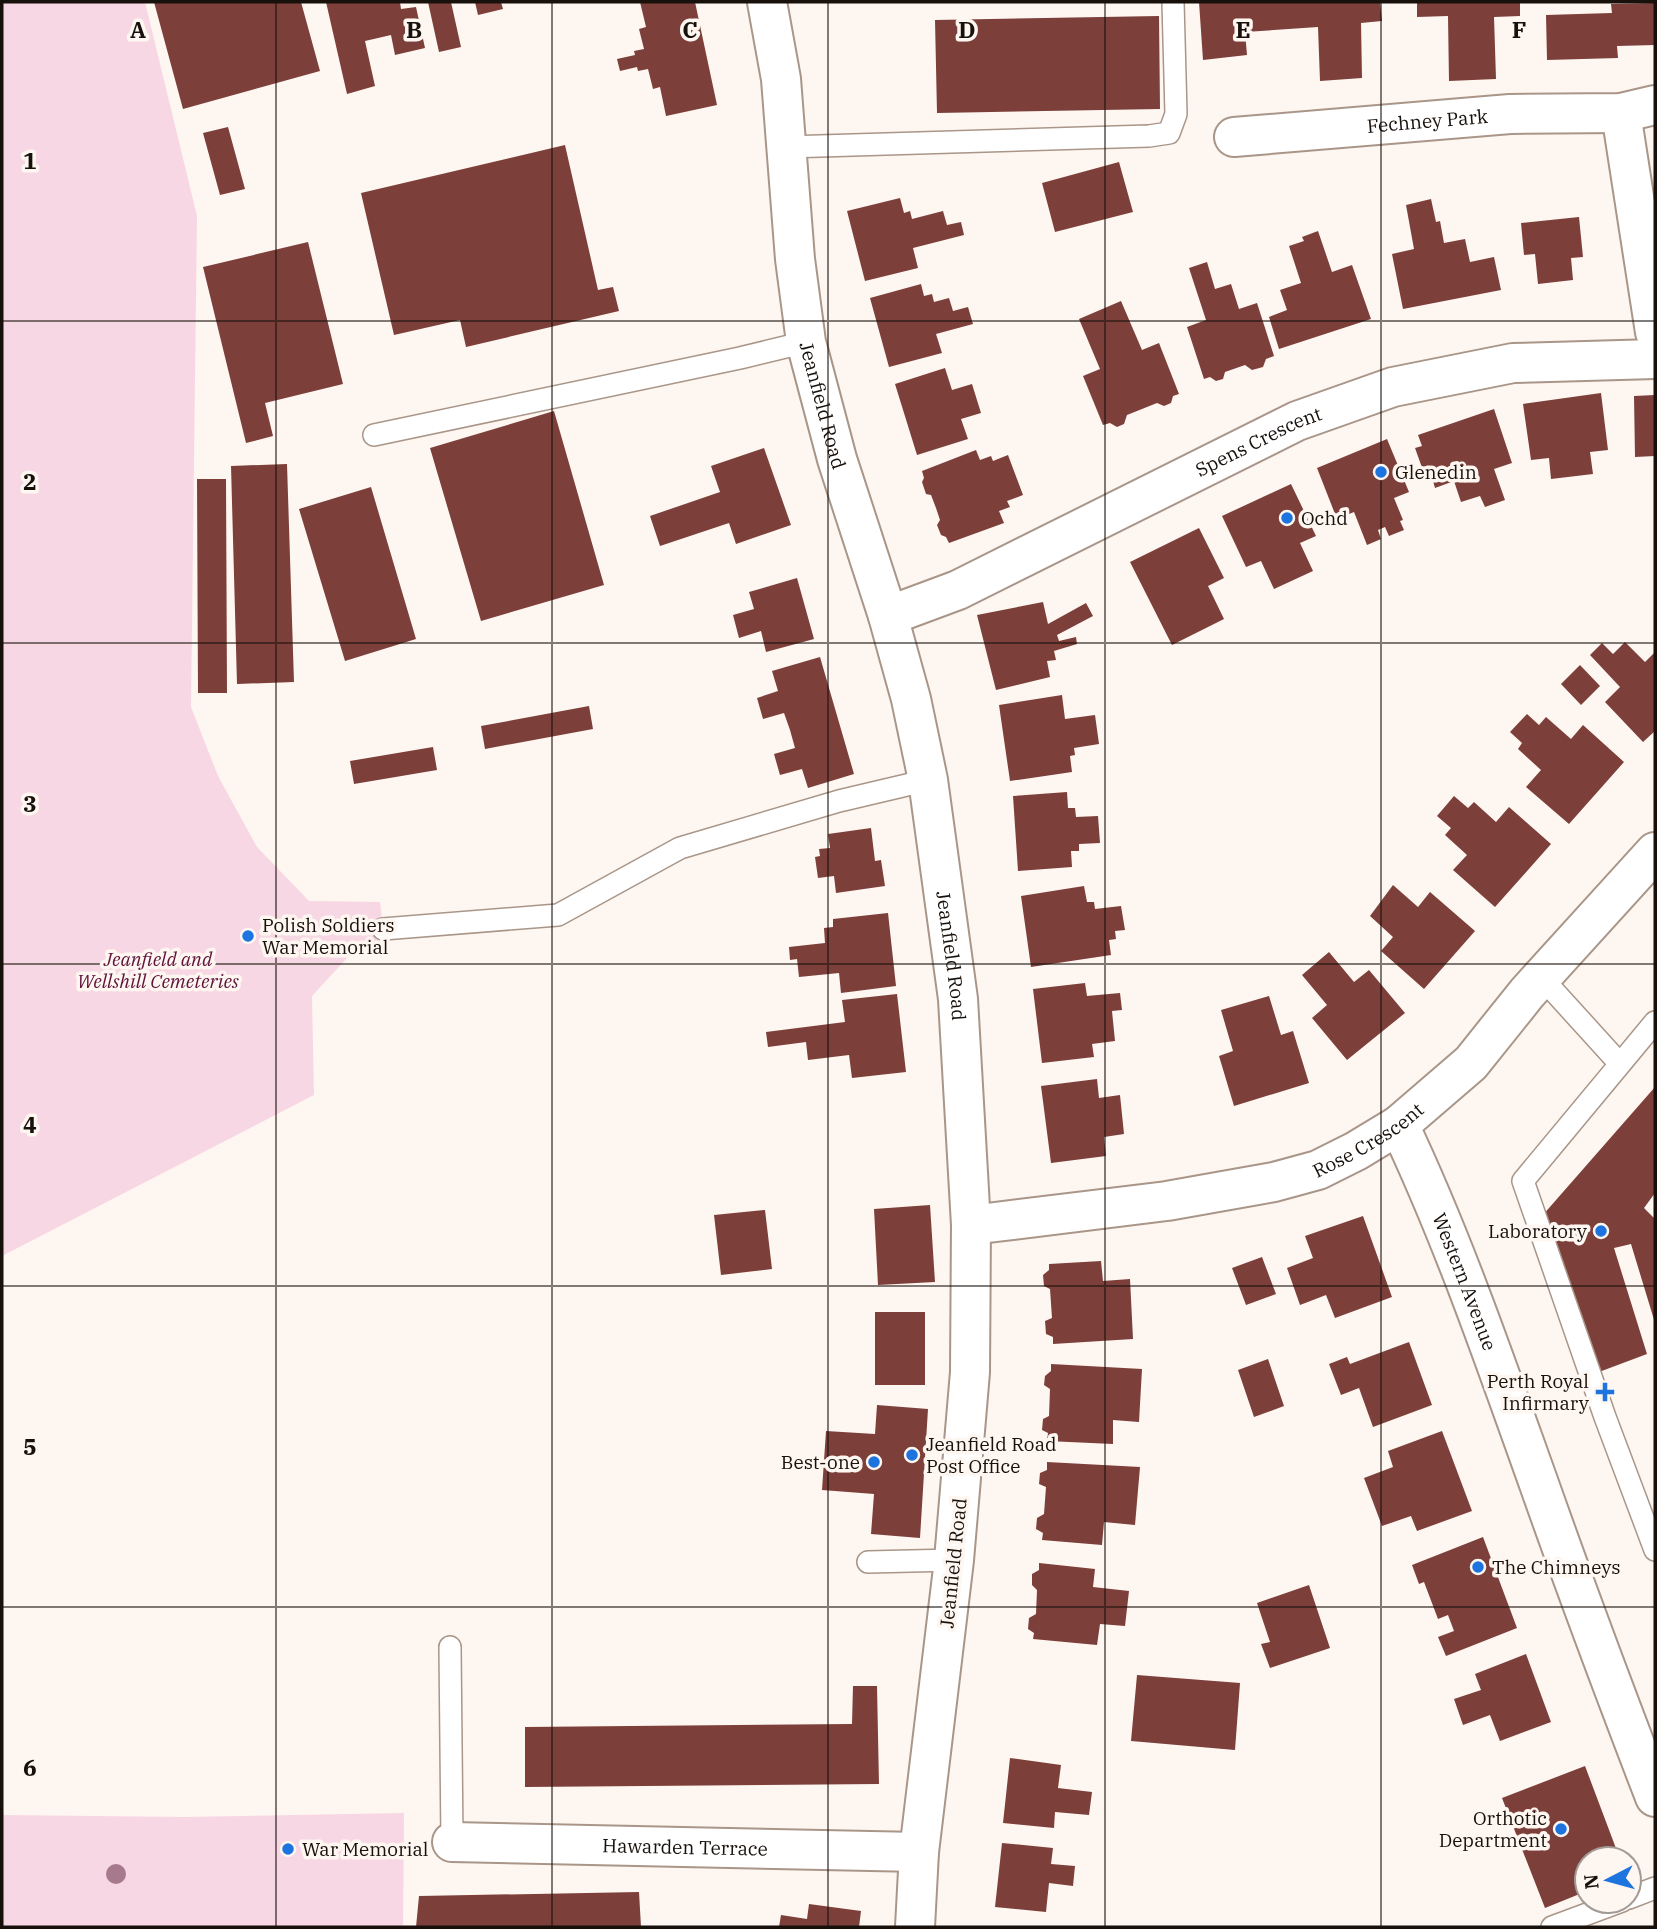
<svg xmlns="http://www.w3.org/2000/svg" width="1657" height="1929" viewBox="0 0 1657 1929" font-family="'IBM Plex Serif',serif">
<rect width="100%" height="100%" fill="#fef6f0"/>
<path fill="#f8d7e4" d="M2,2H145L197,216L191,707L218,776L257,847L309,901L380,902L386,954L348,957L312,996L314,1095L2,1256Z
M404,1813L403,1927H2V1815L184,1817Z"/>
<path fill="#7d3f3a" d="M154,2H301L320,71L183,109Z
M326,2H400L401,9L416,7L425,48L395,55L391,35L365,41L375,86L347,94Z
M428,2H451L461,47L439,52Z
M475,2H501L503,9L478,15Z
M640,2H695L717,105L666,116L660,87L653,89L648,69L638,71L637,67L620,71L617,59L635,55L634,51L644,49L639,29L646,27Z
M1199,2H1380L1382,21L1361,23L1362,78L1320,81L1318,27L1245,32L1247,55L1203,60Z
M1417,2H1520V16L1494,17L1496,79L1449,81L1448,16L1417,17Z
M1655,3V45L1617,46L1618,58L1547,60L1546,15L1612,13L1611,4Z
M1159,16L1160,109L937,113L935,20Z
M228,127L245,189L220,195L203,133Z
M565,145L598,290L613,287L619,311L466,347L460,320L394,335L361,193Z
M1119,162L1133,212L1055,232L1042,183Z
M900,198L904,213L910,211L912,219L943,211L947,225L961,222L964,235L913,248L918,268L865,281L847,211Z
M1431,199L1436,222L1440,221L1444,243L1465,239L1470,262L1494,257L1501,290L1403,309L1392,254L1414,249L1406,205Z
M1579,217L1583,257L1571,258L1573,280L1538,284L1535,254L1524,255L1521,223Z
M1318,231L1332,272L1352,265L1371,319L1279,349L1269,317L1287,310L1280,290L1301,283L1289,246L1304,241L1302,237Z
M308,242L343,384L265,403L273,436L246,443L203,267Z
M1207,262L1215,289L1231,284L1239,309L1257,303L1274,356L1266,359L1263,367L1252,370L1245,365L1225,372L1223,379L1216,381L1210,377L1204,379L1187,327L1206,320L1189,268Z
M921,284L924,296L932,294L934,302L949,298L953,311L968,307L973,324L936,334L942,353L889,367L870,298Z
M1121,301L1142,350L1159,343L1179,394L1173,396L1171,403L1164,406L1157,403L1127,415L1124,424L1117,427L1110,423L1103,425L1083,376L1100,369L1079,319Z
M945,368L952,390L972,384L981,413L961,419L968,439L917,455L895,384Z
M1601,393L1608,450L1590,452L1593,474L1551,479L1549,458L1531,460L1523,404Z
M1655,395V456L1635,457L1634,396Z
M1494,409L1512,463L1494,469L1505,500L1485,507L1480,496L1461,502L1454,481L1435,488L1431,474L1425,476L1415,448L1422,446L1418,435Z
M554,411L604,585L481,621L430,448Z
M1387,439L1409,492L1394,498L1403,520L1400,521L1404,530L1389,536L1385,527L1378,530L1381,539L1367,545L1354,512L1337,519L1317,468Z
M764,448L791,525L736,544L729,523L660,546L650,516L720,492L711,466Z
M976,450L980,460L991,456L993,461L1008,455L1023,495L1007,501L1010,507L999,511L1004,523L949,543L946,537L941,535L937,525L940,520L936,508L931,495L926,494L922,482L924,478L922,471Z
M287,464L294,682L237,684L231,466Z
M197,479H226L227,693H198Z
M1291,484L1316,536L1300,543L1313,571L1274,589L1261,561L1246,567L1222,516Z
M371,487L416,639L345,661L299,509Z
M1199,528L1224,578L1208,586L1224,619L1172,645L1130,562Z
M797,578L814,639L766,652L761,631L739,638L733,615L754,609L749,592Z
M1043,602L1048,624L1086,603L1093,616L1057,635L1059,641L1076,637L1077,644L1054,651L1056,660L1047,661L1050,677L996,690L977,615Z
M1625,642L1645,662L1655,652V731L1643,742L1605,702L1620,687L1590,655L1602,643L1613,654Z
M820,657L854,774L808,788L802,769L780,775L774,754L795,748L790,730L784,713L763,719L757,698L778,691L772,671Z
M1580,665L1600,686L1581,705L1561,684Z
M1062,695L1065,719L1095,715L1099,744L1074,748L1075,755L1070,756L1072,772L1010,781L999,705Z
M589,706L593,729L485,749L481,726Z
M1527,714L1539,725L1546,717L1571,739L1583,725L1624,762L1569,824L1526,787L1541,770L1518,749L1522,743L1510,732Z
M433,747L437,770L354,784L350,761Z
M1067,792L1068,808H1075L1076,817L1098,816L1100,843L1079,844V851H1071L1072,867L1018,871L1013,796Z
M1454,796L1468,808L1474,802L1496,822L1509,807L1551,844L1495,907L1453,870L1467,855L1445,835L1451,828L1437,816Z
M871,828L875,861L881,860L885,886L836,893L834,876L818,878L815,857L820,856L819,849L830,848L828,834Z
M1393,885L1418,907L1430,892L1475,931L1424,989L1381,951L1393,937L1370,916Z
M1084,886L1087,902H1094L1095,909L1121,906L1125,930L1115,931L1116,939L1109,940L1111,955L1031,967L1021,896Z
M888,913L896,986L841,993L839,973L799,977L797,959L790,960L789,947L825,943L824,928L833,927V919Z
M1329,952L1354,982L1369,970L1405,1013L1347,1060L1312,1018L1327,1005L1302,975Z
M1085,983L1087,996L1120,993L1122,1010L1112,1011L1115,1041L1092,1044L1094,1057L1042,1063L1033,989Z
M897,994L906,1072L852,1078L849,1055L808,1060L806,1042L768,1047L766,1032L845,1022L842,1000Z
M1269,996L1281,1035L1293,1031L1309,1083L1234,1106L1219,1056L1233,1051L1221,1010Z
M1097,1079L1099,1098L1120,1095L1124,1134L1104,1137L1106,1156L1051,1163L1041,1086Z
M1655,1087V1193L1644,1208L1655,1219V1323L1631,1244L1614,1248L1647,1354L1599,1372L1542,1216Z
M930,1205L935,1282L878,1285L874,1209Z
M765,1210L772,1269L721,1275L714,1215Z
M1363,1216L1392,1297L1335,1318L1326,1295L1300,1305L1287,1268L1313,1258L1305,1236Z
M1262,1257L1276,1294L1246,1305L1232,1268Z
M1101,1261L1103,1281L1130,1279L1133,1339L1053,1344V1337L1046,1334L1045,1321L1052,1318L1050,1289L1044,1286L1043,1275L1049,1270V1264Z
M875,1312H925V1385H875Z
M1409,1342L1432,1405L1373,1427L1359,1388L1341,1395L1329,1364L1347,1357L1350,1364Z
M1268,1359L1284,1406L1254,1417L1238,1370Z
M1051,1364L1142,1369L1139,1422L1113,1420V1444L1047,1441L1048,1433L1042,1430L1043,1419L1049,1416L1050,1389L1044,1385L1045,1376L1051,1371Z
M877,1405L928,1409L920,1538L871,1534L874,1494L822,1490L826,1431L875,1434Z
M1442,1431L1472,1511L1417,1531L1411,1516L1382,1526L1364,1478L1393,1467L1388,1451Z
M1047,1462L1140,1467L1135,1525L1104,1522L1102,1545L1042,1540L1043,1533L1036,1529L1037,1518L1044,1514L1046,1487L1039,1484L1040,1473L1047,1470Z
M1483,1537L1517,1628L1446,1656L1438,1637L1454,1631L1448,1615L1438,1619L1424,1582L1419,1584L1412,1565Z
M1039,1563L1095,1569L1093,1587L1129,1591L1125,1626L1100,1624L1097,1645L1033,1639L1034,1633L1028,1629L1029,1618L1036,1614L1037,1590L1032,1585V1574L1039,1570Z
M1309,1585L1330,1648L1270,1668L1261,1644L1270,1642L1257,1603Z
M1526,1654L1551,1722L1500,1741L1490,1715L1463,1725L1454,1699L1481,1690L1475,1674Z
M1137,1675L1240,1683L1235,1750L1131,1741Z
M853,1686H877L879,1784L525,1787V1727L852,1724Z
M1010,1758L1061,1765L1058,1788L1092,1792L1089,1815L1055,1812L1054,1828L1003,1823Z
M1585,1766L1620,1859H1587V1891L1545,1908L1502,1798Z
M1002,1843L1053,1848L1051,1864L1075,1866L1073,1886L1049,1883L1046,1912L995,1907Z
M639,1892L641,1927H416L419,1896Z
M809,1904L861,1911L859,1927H779L781,1915L807,1919Z"/>
<g fill="none" stroke-linecap="round" stroke-linejoin="round">
<defs>
<path id="lane" d="M787,147L1149,136L1169,133L1176,114L1173,2
M374,435L740,358L806,342
M383,929L558,915L680,848L839,801L928,780
M1541,977L1620,1064
M1655,1022L1523,1181L1605,1417L1655,1550
M868,1562L954,1560
M450,1647L452,1842
M1629,1898L1655,1888
M1552,1927L1622,1901"/>
<g id="street">
<path d="M1621,113L1655,332"/>
<path id="s1" d="M1234,137L1510,114L1621,113L1655,105"/>
<path id="s2" d="M888,616L958,590L1297,421L1393,387L1513,363L1655,359"/>
<path id="s3" d="M1399,1125C1454,1241 1496,1364 1539,1484C1576,1589 1615,1693 1655,1797"/>
<path id="s4" d="M971,1225L1167,1201L1274,1182L1318,1170L1356,1151L1399,1125L1471,1063L1527,993L1655,852"/>
<path id="s5" d="M452,1842L919,1852"/>
</g>
<g id="secondary">
<path id="s6" d="M767,2L781,79L795,259L806,342L837,459L888,616L911,699L928,780L958,999L971,1225L970,1372L954,1560L919,1852L915,1927"/>
</g>
</defs>
<use href="#lane" stroke="#a99689" stroke-width="24"/>
<use href="#street" stroke="#a99689" stroke-width="42"/>
<use href="#secondary" stroke="#a99689" stroke-width="42"/>
<use href="#lane" stroke="#fff" stroke-width="21"/>
<use href="#street" stroke="#fff" stroke-width="38"/>
<use href="#secondary" stroke="#fff" stroke-width="38"/>
</g>
<circle fill="#a7798c" cx="116" cy="1874" r="10"/>
<path fill="none" stroke="#17100b" stroke-width="2" stroke-opacity="0.55" d="M276,2V1927M552,2V1927M828,2V1927M1105,2V1927M1381,2V1927M2,321H1655M2,643H1655M2,964H1655M2,1286H1655M2,1607H1655"/>
<g fill="#1d74de" stroke="#fef6f0" stroke-width="2.5">
<circle cx="1381" cy="472" r="7"/>
<circle cx="1287" cy="518" r="7"/>
<circle cx="248" cy="936" r="7"/>
<circle cx="1601" cy="1231" r="7"/>
<path d="M1601.5 1381.5h7v7h7v7h-7v7h-7v-7h-7v-7h7z"/>
<circle cx="912" cy="1455" r="7"/>
<circle cx="874" cy="1462" r="7"/>
<circle cx="1478" cy="1567" r="7"/>
<circle cx="1561" cy="1829" r="7"/>
<circle cx="288" cy="1849" r="7"/>
</g>
<g text-anchor="middle" stroke-width="7" stroke-linejoin="round" paint-order="stroke">
<g font-size="19" fill="#17100b" stroke="#fef6f0">
<text dy="7" stroke="none"><textPath href="#s1" startOffset="194">Fechney Park</textPath></text>
<text dy="7" stroke="none"><textPath href="#s6" startOffset="408">Jeanfield Road</textPath></text>
<text dy="7" stroke="none"><textPath href="#s2" startOffset="410">Spens Crescent</textPath></text>
<text dy="7" stroke="none"><textPath href="#s6" startOffset="975">Jeanfield Road</textPath></text>
<text dy="7" stroke="none"><textPath href="#s4" startOffset="410">Rose Crescent</textPath></text>
<text dy="7" stroke="none"><textPath href="#s3" startOffset="170">Western Avenue</textPath></text>
<text transform="translate(953 1563) rotate(-84)" y="7">Jeanfield Road</text>
<text dy="7" stroke="none"><textPath href="#s5" startOffset="233">Hawarden Terrace</textPath></text>
</g>
<g font-size="19" fill="#17100b" stroke="#fef6f0" text-anchor="start">
<text x="1395" y="479">Glenedin</text>
<text x="1301" y="525">Ochd</text>
<text x="262" y="932">Polish Soldiers<tspan x="262" dy="22">War Memorial</tspan></text>
<text x="1587" y="1238" text-anchor="end">Laboratory</text>
<text x="1589" y="1388" text-anchor="end">Perth Royal<tspan x="1589" dy="22">Infirmary</tspan></text>
<text x="926" y="1451">Jeanfield Road<tspan x="926" dy="22">Post Office</tspan></text>
<text x="860" y="1469" text-anchor="end">Best-one</text>
<text x="1492" y="1574">The Chimneys</text>
<text x="1547" y="1825" text-anchor="end">Orthotic<tspan x="1547" dy="22">Department</tspan></text>
<text x="302" y="1856">War Memorial</text>
</g>
<g font-size="19" font-style="italic" fill="#60123b" stroke="#fef6f0">
<text x="158" y="966">Jeanfield and<tspan x="158" dy="22">Wellshill Cemeteries</tspan></text>
</g>
</g>
<g font-size="23" text-anchor="middle" font-weight="bold" fill="#17100b" stroke="#fef6f0" stroke-width="7" stroke-linejoin="round" paint-order="stroke">
<text x="138" y="38">A</text>
<text x="414" y="38">B</text>
<text x="690" y="38">C</text>
<text x="967" y="38">D</text>
<text x="1243" y="38">E</text>
<text x="1519" y="38">F</text>
<text x="30" y="169">1</text>
<text x="30" y="490">2</text>
<text x="30" y="812">3</text>
<text x="30" y="1133">4</text>
<text x="30" y="1455">5</text>
<text x="30" y="1776">6</text>
</g>
<rect width="1657" height="1929" fill="none" stroke="#17100b" stroke-width="7"/>
<g transform="translate(1608 1880) rotate(264)"><circle r="33" fill="#fef6f0" stroke="#a29a94" stroke-width="2"/>
<path d="M0-5L12 26L0 18L-12 26Z" fill="#1d74de"/>
<text y="-10" font-size="19" font-weight="bold" text-anchor="middle" fill="#17100b">N</text>
</g>
</svg>
